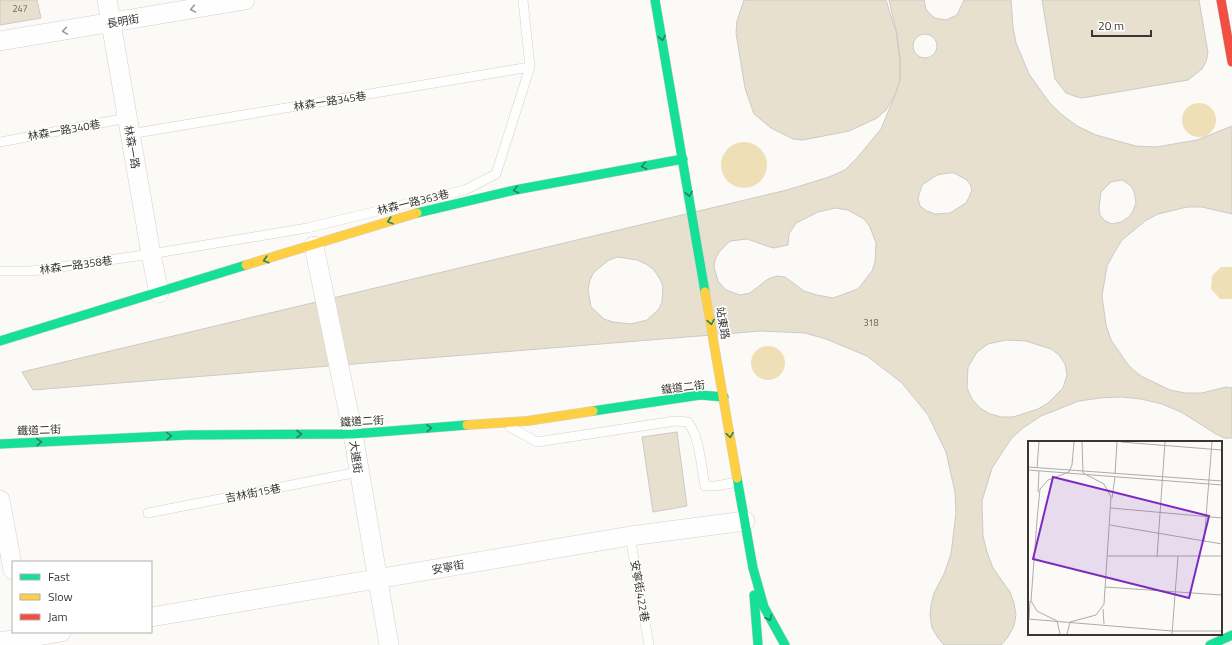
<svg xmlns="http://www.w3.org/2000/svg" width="1232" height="645" viewBox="0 0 1232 645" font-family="'Titillium Web','Noto Sans TC',sans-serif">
<rect width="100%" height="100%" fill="#fcfaf6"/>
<path fill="#efdfb7" d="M1182 120a17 17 0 1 1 34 0a17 17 0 1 1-34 0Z
M721 165a23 23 0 1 1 46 0a23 23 0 1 1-46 0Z
M1221,267H1232V299H1220L1211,289L1212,276Z
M751 363a17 17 0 1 1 34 0a17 17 0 1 1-34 0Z"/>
<path fill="#e8e0ce" stroke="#cccac7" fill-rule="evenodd" d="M0,0H37L41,18L0,25Z
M744,0H886L896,32L900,60V80L895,95L886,110L877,118L849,131L803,140L793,139L771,128L754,114L745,88L736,33L737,21Z
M889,0H924L926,9L930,14L935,18L946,20L957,15L964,0H1011L1013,27L1016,43L1029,74L1049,102L1061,114L1077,126L1096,135L1136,146L1156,147L1197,140L1232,126V214L1202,207H1187L1158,214L1145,221L1122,240L1114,253L1107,266L1102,296L1106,325L1111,340L1129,366L1141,376L1170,390L1185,393H1202L1226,387L1232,388V438H1224L1216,434L1181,412L1162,404L1141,399L1121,397L1100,398L1079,401L1041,416L1023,428L1011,439L992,468L982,501L983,536L987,552L993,568L1010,592L1014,603L1016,615L1014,626L1008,637L1001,645H944L938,638L932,628L930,616L931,605L934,593L944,574L951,554L956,513L955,492L946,452L928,415L902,383L867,356L826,339L805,333L761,331L33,390L22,372L787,190L829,177L845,170L857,158L881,129L895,95L900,80V60L897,34ZM947,173H954L967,180L970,184L972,190L969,197L966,203L950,213L935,214L927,211L920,206L918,198L922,185L937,175ZM1122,180L1130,185L1134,191L1136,203L1133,211L1129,217L1121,222L1112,224L1105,221L1100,215L1099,208L1101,192L1111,182ZM835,208L848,210L864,219L870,227L876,243L875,262L872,271L858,289L833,298L817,295L804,291L785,277L777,276L768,279L750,293L740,295L726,290L718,281L714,267L715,260L719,252L730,241L747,239L773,248L788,245L789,234L796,223L818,212ZM618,257L637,260L646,264L654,270L660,279L663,286L662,302L659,309L647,320L631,324L613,322L604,319L591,307L588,289L590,280L594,272L609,260ZM1006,340L1026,341L1051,349L1059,355L1065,364L1067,375L1063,388L1048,403L1038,409L1013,417H1002L990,414L980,408L972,399L967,388L968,367L977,352L988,344Z
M1042,0H1199L1208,53L1206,62L1202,69L1188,80L1082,98L1074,96L1066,93L1055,79Z
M913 46a12 12 0 1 1 24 0a12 12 0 1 1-24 0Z
M677,432L687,506L653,512L642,437Z"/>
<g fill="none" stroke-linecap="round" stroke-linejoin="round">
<defs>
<path id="lane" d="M130,134L530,67
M0,142L127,118
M0,271H32L151,254L307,228L465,190L496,174L530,67L523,0
M510,427L537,442L675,421L688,422C700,438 701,466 705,486H716L737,482
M148,513L358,472
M630,536L649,645"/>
<path id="street" d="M107,0L151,254L159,293
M0,41L245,0
M314,246L353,434L389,645
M0,500L13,570
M151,617L630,536L745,521
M0,642L61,632"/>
<path id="fast" d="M655,0L705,292
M417,213L515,190L683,159
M0,341L246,265
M593,411L700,395L724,397
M0,444L188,435L353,434L467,425
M737,478L753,568L764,607L785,645
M754,595L758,645
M1210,645L1232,635"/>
<path id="slow" d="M246,265L417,213
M705,292L737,478
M467,425L527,421L593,411"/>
<path id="jam" d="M1221,0L1232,62"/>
</defs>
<use href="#lane" stroke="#d3d1ce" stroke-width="10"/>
<use href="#street" stroke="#d3d1ce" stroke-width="20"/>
<use href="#fast" stroke="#d3d1ce" stroke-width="10"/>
<use href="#slow" stroke="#d3d1ce" stroke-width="10"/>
<use href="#jam" stroke="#d3d1ce" stroke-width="10"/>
<use href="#lane" stroke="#fffefe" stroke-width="9"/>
<use href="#street" stroke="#fffefe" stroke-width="19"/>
<use href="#fast" stroke="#16e098" stroke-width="9"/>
<use href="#slow" stroke="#ffcf43" stroke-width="9"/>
<use href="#jam" stroke="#f24e42" stroke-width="9"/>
</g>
<defs><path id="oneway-chevron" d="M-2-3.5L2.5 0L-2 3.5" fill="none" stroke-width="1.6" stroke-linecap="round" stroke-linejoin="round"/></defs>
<g stroke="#9c9a99">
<use href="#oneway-chevron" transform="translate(193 9) rotate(170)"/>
<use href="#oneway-chevron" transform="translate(65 31) rotate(171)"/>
</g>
<g stroke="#298361">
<use href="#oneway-chevron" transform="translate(662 38) rotate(80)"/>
<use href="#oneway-chevron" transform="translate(644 166) rotate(169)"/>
<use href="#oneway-chevron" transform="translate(516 190) rotate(168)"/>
<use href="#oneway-chevron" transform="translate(689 194) rotate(80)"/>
<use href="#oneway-chevron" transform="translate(390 221) rotate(162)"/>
<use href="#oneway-chevron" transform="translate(266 260) rotate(163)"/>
<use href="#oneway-chevron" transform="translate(711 322) rotate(80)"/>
<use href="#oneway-chevron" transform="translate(429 428) rotate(-4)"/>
<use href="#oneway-chevron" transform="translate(299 434)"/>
<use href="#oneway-chevron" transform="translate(730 435) rotate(81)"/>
<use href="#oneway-chevron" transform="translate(169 436) rotate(-3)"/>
<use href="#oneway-chevron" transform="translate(39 442) rotate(-2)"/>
<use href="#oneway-chevron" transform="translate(769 618) rotate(65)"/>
</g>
<g text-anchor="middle" stroke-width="3" stroke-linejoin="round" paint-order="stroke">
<g font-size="9" fill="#65615a">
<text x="20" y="12">247</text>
<text x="871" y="326">318</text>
</g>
<g font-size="11" fill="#393734" stroke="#fff">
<text transform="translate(123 21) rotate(-10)" y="4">長明街</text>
<text transform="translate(330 101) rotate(-9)" y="4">林森一路345巷</text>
<text transform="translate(64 130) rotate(-10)" y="4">林森一路340巷</text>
<text transform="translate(132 147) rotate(80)" y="4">林森一路</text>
<text transform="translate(413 202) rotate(-14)" y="4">林森一路363巷</text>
<text transform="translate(76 265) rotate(-8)" y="4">林森一路358巷</text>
<text transform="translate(723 323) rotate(80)" y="4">站東路</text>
<text transform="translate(683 387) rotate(-7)" y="4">鐵道二街</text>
<text transform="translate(362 421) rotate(-3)" y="4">鐵道二街</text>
<text transform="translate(39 430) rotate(-2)" y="4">鐵道二街</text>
<text transform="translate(356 457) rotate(82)" y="4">大連街</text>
<text transform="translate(253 493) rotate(-11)" y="4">吉林街15巷</text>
<text transform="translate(448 567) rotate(-10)" y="4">安寧街</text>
<text transform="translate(640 591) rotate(80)" y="4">安寧街422巷</text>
</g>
</g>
<g transform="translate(1028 441)">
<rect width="194" height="194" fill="#fcfaf6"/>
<path fill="none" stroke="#aeaca8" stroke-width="1" d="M93,1L194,9M0,26L194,40M9,27L11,1M0,29L194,44M87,33L89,1M10,51L11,30M84,57L87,36M83,67L194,77M82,84L194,103M176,101L184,1M79,115H194M129,116L137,1M77,146L194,154M75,168L76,183M0,178L144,190H194M1,178L2,160M32,193L29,180L9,170L3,160L9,79L12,48L20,39L41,31L44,24L46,1M39,193L42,181L68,174L76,163L83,56L76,43L55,32L54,1M144,193L150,115"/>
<path fill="#7b2cbf" fill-opacity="0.15" stroke="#7b2cbf" stroke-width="2" d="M25,36L181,75L161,157L5,118Z"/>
<rect width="194" height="194" fill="none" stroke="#393734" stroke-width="2"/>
</g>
<rect x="12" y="561" width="140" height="72" fill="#ffffff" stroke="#b0afae"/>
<rect x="20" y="574" width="20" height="6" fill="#16e098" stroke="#b0afae"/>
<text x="48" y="581" font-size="12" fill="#393734">Fast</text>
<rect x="20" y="594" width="20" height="6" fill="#ffcf43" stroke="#b0afae"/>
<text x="48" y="601" font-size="12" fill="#393734">Slow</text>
<rect x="20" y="614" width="20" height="6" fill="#f24e42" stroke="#b0afae"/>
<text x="48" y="621" font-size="12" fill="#393734">Jam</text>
<path d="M1092 30v6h59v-6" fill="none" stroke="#393734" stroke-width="2"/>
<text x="1098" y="30" font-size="12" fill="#393734" stroke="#ffffff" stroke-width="3" paint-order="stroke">20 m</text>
</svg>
